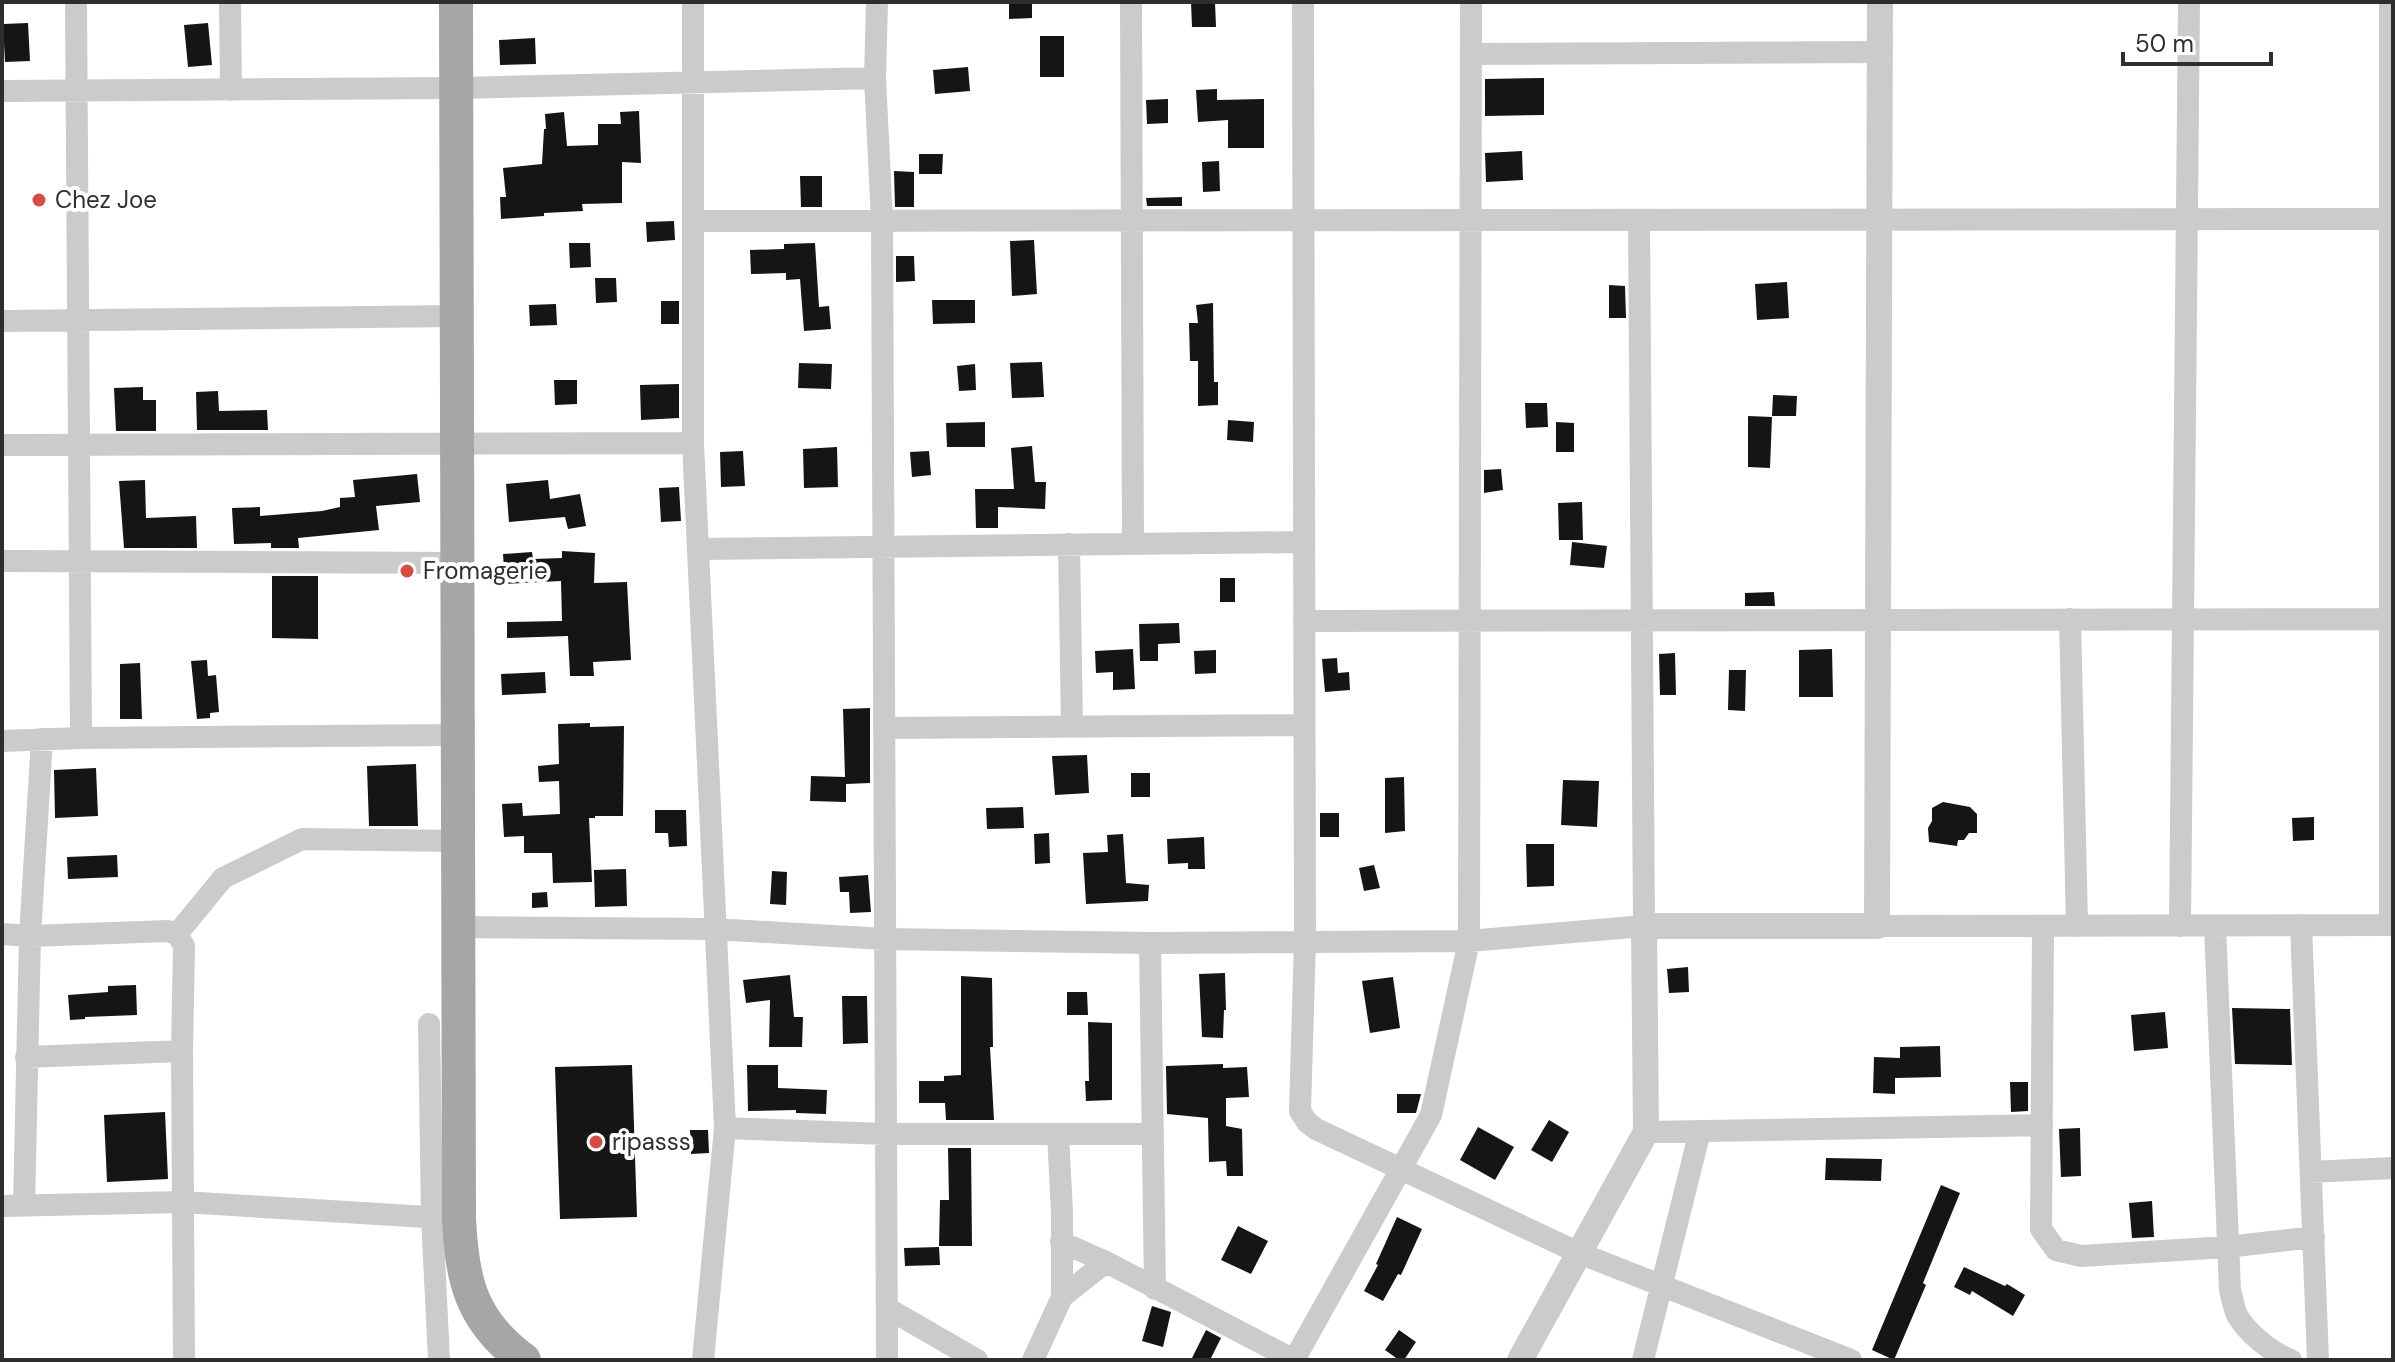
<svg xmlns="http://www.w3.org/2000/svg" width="2395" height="1362" viewBox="0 0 2395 1362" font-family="'DM Sans',sans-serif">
<rect width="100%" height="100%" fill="#fff"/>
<path fill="#151515" d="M1009,2H1032V18L1009,19Z
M1191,2H1215L1216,27H1192Z
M28,23L30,61L5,62L3,24Z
M208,23L212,65L188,67L184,25Z
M1040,36H1064V77H1040Z
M535,38L536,64L500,65L499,40Z
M968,67L970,91L935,94L933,70Z
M1544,78V115L1485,116V79Z
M1217,89V100L1264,99V148H1228V120L1198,122L1196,90Z
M1168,99V123L1147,124L1146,100Z
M639,111L641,163L622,162V203L582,204L583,211L544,213V216L501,219L500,197H506L503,168L542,164L544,129H546L545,114L564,112L567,146L598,145V124H621L620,112Z
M1522,151L1523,180L1486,182L1485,153Z
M919,154H943L942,174H919Z
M1219,161L1220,191L1203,192L1202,162Z
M894,171L914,172V207H895Z
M800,176H822V207H801Z
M1182,197V206H1147L1146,198Z
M674,221L675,240L647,242L646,222Z
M1034,240L1037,294L1012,296L1010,241Z
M569,243H590L591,267L570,268Z
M815,243L819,307L829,306L831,329L804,331L800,279L786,280V273L751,274L750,250L784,249V244Z
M896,256H914L915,281L896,282Z
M595,278H616L617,302L596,303Z
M1787,282L1789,318L1757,320L1755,284Z
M1609,285L1625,286L1626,318H1609Z
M932,300H975V323L933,324Z
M661,301H679V324H661Z
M1213,303L1214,382H1218V405L1198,406V361H1190L1189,323H1198L1196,305Z
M556,304L557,325L530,326L529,305Z
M1042,362L1044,397L1012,398L1010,363Z
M799,363L832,364L831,389L798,388Z
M975,364L976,390L959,391L957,366Z
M554,380H577V404L555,405Z
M679,384V418L641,420L640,385Z
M143,387V400H156V431H116L114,388Z
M218,391L219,411L267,410L268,430H197L196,392Z
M1773,395L1797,396L1796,416H1772Z
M1525,403H1547L1548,427L1526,428Z
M1748,416L1772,417L1770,468L1748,467Z
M1228,420L1254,422L1253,442L1227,440Z
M985,422V447H947L946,423Z
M1556,422L1574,423V452H1556Z
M1032,446L1035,482H1046L1045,509L998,507V528H976L975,489H1014L1011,448Z
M837,447L838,487L804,488L803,449Z
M743,451L745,486L721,487L720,452Z
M929,451L931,475L912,477L910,452Z
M1501,469L1503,490L1484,493V470Z
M417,474L420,502L376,506L379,530L298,538L299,548H271V543L234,544L232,508L260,507V516L322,511L340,507V498L355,497L353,480Z
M145,480L146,518L196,516L197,548H124L119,481Z
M548,480L550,499L580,494L586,526L568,529L565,517L509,522L506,484Z
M679,487L681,521L661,522L659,488Z
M1582,502L1583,540H1559L1558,503Z
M1572,542L1607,546L1604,568L1570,565Z
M562,551L595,553L594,583L627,582L631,660L593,662L594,676H570L568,636L507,638V622L562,621L561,581L505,584L503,554L532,552L533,559L562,558Z
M272,576H318V639L272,638Z
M1220,578H1235V602H1220Z
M1774,592L1775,606H1745V593Z
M1179,623L1180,643L1158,644V661H1140L1139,624Z
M1133,649L1135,689L1113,690V672L1096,673L1095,651Z
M1832,649L1833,697H1799V650Z
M1216,650V673L1195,674L1194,651Z
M1675,653L1676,695H1660L1659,654Z
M1337,658L1338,673L1349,672L1350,690L1325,692L1322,659Z
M207,660L208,676L216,675L219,712L210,713V718L197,719L191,661Z
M140,663L142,719H120V664Z
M1729,670H1746L1745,711L1728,710Z
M545,672L546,693L502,695L501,674Z
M870,708V783L846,784V802L810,801L811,776L845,777L843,709Z
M590,723V727L624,726L623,816H595V818H589L592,882L553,883L552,853H524V836L504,837L502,804L522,803L523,816L560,814L559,781L539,782L538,766L559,764L558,724Z
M1087,755L1089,793L1055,795L1052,756Z
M416,764L418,826H369L367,766Z
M96,768L98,816L55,818L54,770Z
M1131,773H1150V797H1131Z
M1404,777L1405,831L1385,833V778Z
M1563,780L1599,781L1597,827L1561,825Z
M1943,802L1970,807L1977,814V833H1969L1964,840H1958L1957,846L1929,842L1928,828L1932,821V808Z
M1023,807L1024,828L987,829L986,808Z
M655,810H686L687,846L669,847L668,833H655Z
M1320,813H1339V837H1320Z
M2314,817V840L2293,841L2292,818Z
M1049,833L1050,863L1035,864L1034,834Z
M1123,834L1126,883L1149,885L1148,901L1086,904L1083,853L1108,852L1107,835Z
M1204,837L1205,869H1188V863L1168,864L1167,839Z
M1526,844H1554V886L1527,887Z
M117,855L118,877L68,879L67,857Z
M1374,865L1380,888L1364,891L1359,868Z
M626,869L627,906L595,907L594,870Z
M772,871L787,872L786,905L770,904Z
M868,875L871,912L850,913L849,892H840L839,877Z
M547,892L548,907L532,908V893Z
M1688,967L1689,992L1669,993L1667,969Z
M1225,973L1226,1010H1224L1223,1038L1202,1037L1199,974Z
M790,975L794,1017H803L802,1047H769L770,1000L746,1003L743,980Z
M961,976L992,978L993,1047H990L994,1120H946L945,1103H919V1081H944V1076L961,1075Z
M1393,977L1400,1028L1370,1033L1362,981Z
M136,985L137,1015L85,1017V1019L70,1020L68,995L108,992V986Z
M1067,992H1087L1088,1015H1067Z
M842,996H867L868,1043L843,1044Z
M2232,1008L2290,1009L2292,1065L2235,1064Z
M2165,1012L2168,1048L2134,1051L2131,1015Z
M1088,1022L1112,1023V1100L1086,1101L1085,1081H1089Z
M1940,1046L1941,1077L1895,1078V1094L1873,1093L1874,1057L1900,1058V1047Z
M1223,1064V1068L1247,1067L1249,1097L1226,1098V1126L1242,1129L1243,1176H1227L1226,1161L1209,1162L1208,1118L1167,1114L1166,1066Z
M632,1065L637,1217L560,1219L555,1067Z
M747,1065H778V1088L827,1090L826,1114L796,1113V1110L748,1111Z
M2010,1082H2028V1111L2011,1112Z
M1397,1094H1421L1416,1113H1397Z
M165,1112L168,1179L107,1182L104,1115Z
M1549,1120L1569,1132L1552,1162L1531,1150Z
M1478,1127L1514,1147L1495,1180L1460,1160Z
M2080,1128L2081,1176L2061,1177L2059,1129Z
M690,1130H708L709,1153L691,1154Z
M948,1148H971L972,1246H939L940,1200H949Z
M1826,1158L1882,1159L1881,1181L1825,1180Z
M1941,1185L1960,1193L1923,1283L1926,1285L1894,1360L1872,1350Z
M2152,1201L2154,1237L2132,1238L2129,1203Z
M1397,1217L1422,1229L1401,1275L1398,1274L1383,1301L1364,1291L1378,1265L1376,1264Z
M1238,1226L1268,1241L1251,1274L1221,1260Z
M939,1247L940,1265L905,1266L904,1248Z
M1964,1267L2005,1286L2007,1284L2025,1295L2013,1316L1972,1291L1970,1295L1954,1287Z
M1152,1306L1171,1312L1163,1347L1142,1341Z
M1206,1330L1221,1338L1210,1360H1191Z
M1399,1330L1416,1342L1404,1360H1399L1385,1350Z"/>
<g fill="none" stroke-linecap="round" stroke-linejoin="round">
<path stroke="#cbcbcb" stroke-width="22" d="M76,2L81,738
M230,2L231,90
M693,2V443L725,1128L703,1360
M877,2L875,78L882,221L887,1360
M1131,2L1133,543
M1303,2L1305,940L1300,1111L1307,1122L1316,1129L1579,1253L1851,1360
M2390,2V925
M1471,54L1880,52
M2,91L457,88L875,78
M693,221L2390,219
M2,321L458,316
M2,445L693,443
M1069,544L1072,727
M698,549L1304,542
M2,561L458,563
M2070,619L2077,926
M1304,621L2393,619
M884,728L1304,725
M2,741L81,738L457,735
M2301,925L2318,1360
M1877,926L2393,925
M2043,926L2041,1229L2056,1250L2081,1256L2227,1247L2314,1237
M2180,926L2189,2
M2215,926L2230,1290C2232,1298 2234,1308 2237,1315C2247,1333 2272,1353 2291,1360
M459,927L714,929L884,939L1150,943L1469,941L1644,926L1639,220
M2,934L30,936L168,931L177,934L184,946L182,1051L184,1360
M177,934L223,878L302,839L458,841
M1150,943L1155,1289
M429,1024L432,1217L439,1360
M26,1057L182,1051
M725,1128L885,1134H1153
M1646,1132L2042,1125
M2311,1172L2393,1168
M2,1206L183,1202L459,1219
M24,1206L30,936L42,739
M1061,1242L1106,1262L1294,1360
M1062,1297L1106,1262
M887,1308L977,1360
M1033,1360L1062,1297V1212L1058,1134
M1294,1360L1431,1115L1469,941L1471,2
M1643,1360L1700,1131"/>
<path stroke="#cbcbcb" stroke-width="26" d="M1520,1360L1646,1132L1644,926H1877L1880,2"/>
<path stroke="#a6a6a6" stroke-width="34" d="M456,2L459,1219C462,1281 471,1321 524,1360"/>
</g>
<g fill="#d24d44" stroke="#fff" stroke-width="3">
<circle cx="39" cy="200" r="8"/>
<circle cx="407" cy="571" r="8"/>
<circle cx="596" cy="1142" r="8"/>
</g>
<g text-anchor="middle" stroke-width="8" stroke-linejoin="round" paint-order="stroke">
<g font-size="24" fill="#2e2e2e" stroke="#fff" text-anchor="start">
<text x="55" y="208">Chez Joe</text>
<text x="423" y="579">Fromagerie</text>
<text x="612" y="1150">ripasss</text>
</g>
</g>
<rect width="2395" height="1362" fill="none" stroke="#2e2e2e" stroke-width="8"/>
<path d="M2123 52v12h148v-12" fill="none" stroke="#2e2e2e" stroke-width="4"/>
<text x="2135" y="52" font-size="24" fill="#2e2e2e" stroke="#ffffff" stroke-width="6" paint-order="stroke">50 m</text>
</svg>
